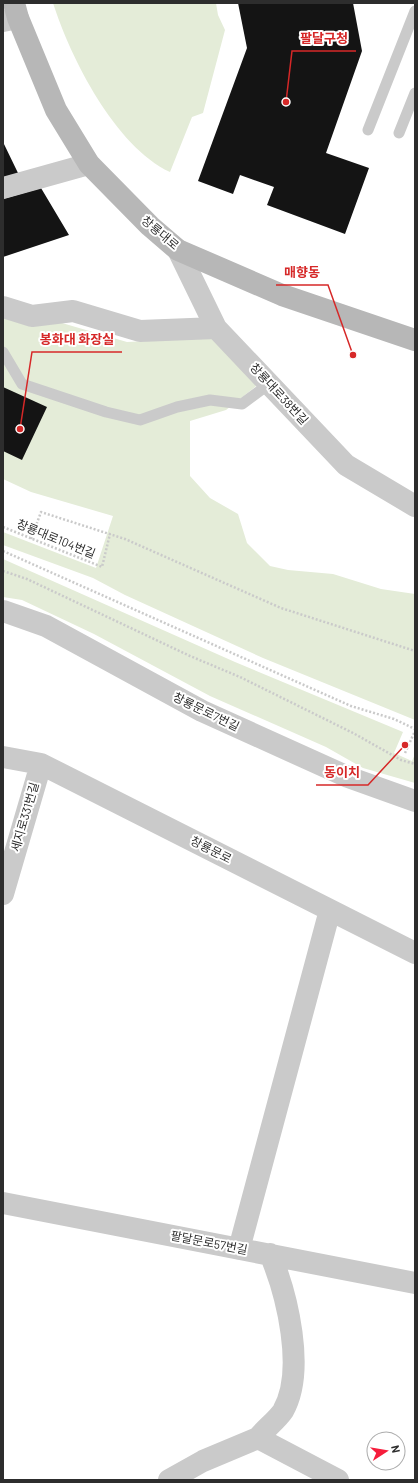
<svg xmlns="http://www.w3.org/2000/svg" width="418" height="1483" viewBox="0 0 418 1483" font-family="Barlow,'Noto Sans KR',sans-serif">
<rect width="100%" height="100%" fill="#fff"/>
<path fill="#e4ecd8" d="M53,3H216L218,15L225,30L203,113L192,117L170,172C115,146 71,59 53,3Z
M3,315L62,323L127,342L211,338L260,383L226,410L190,421V476L210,498L238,514L247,543L270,566L288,570L333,574L381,589L415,594V720L263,658L125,595L93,578L3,545V532L96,568L113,516L31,492L3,479Z
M3,559L235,662L403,732L394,753L412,761L415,754V783L363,768L326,747L210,696L94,634L22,600L3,597Z"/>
<path fill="#141414" d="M238,3H353L362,51L326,153L369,168L345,234L267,205L274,187L240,175L233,194L198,181L247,48Z
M3,142L18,173L3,181Z
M41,188L69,235L3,257V199Z
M3,387L47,407L22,460L3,451Z"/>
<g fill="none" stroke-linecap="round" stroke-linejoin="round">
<path stroke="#cacaca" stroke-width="2.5" stroke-dasharray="2 2" stroke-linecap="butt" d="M3,527L102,567L110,534
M31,539L41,512L125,539L281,608L415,651
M3,551L351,706L394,719L415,729
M3,571L27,579L190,656L240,677L353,733L401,760L415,764
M405,753L415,731"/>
<path stroke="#cacaca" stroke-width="11" d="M368,130L415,11
M399,133L415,93
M3,352L22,384L106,412L140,420L177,407L210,400L242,404L269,384"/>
<path stroke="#cacaca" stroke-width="22" d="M3,21L18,18
M3,188L89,164
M178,250L216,328L346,465L415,506
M3,307L32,316L73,311L140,331L216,328
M3,611L46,626L202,711L348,777L415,801
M3,757L41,764L415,953
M3,894L41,764
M3,1203L415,1283
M239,1249L330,910
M258,1438C265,1429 277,1420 283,1411C306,1371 287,1294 270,1254
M169,1480L203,1461L258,1438L338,1480"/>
<path stroke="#b7b7b7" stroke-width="22" d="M14,3L18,18L56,110L89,164L150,226L178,250L282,295L415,340"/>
</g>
<g text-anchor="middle" stroke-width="4" stroke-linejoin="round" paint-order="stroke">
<g font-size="12" fill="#2d2d2d" stroke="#fff">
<text transform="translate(160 233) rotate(40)" y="4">창룡대로</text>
<text transform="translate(279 394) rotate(47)" y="4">창룡대로38번길</text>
<text transform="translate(56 539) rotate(22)" y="4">창룡대로104번길</text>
<text transform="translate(206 712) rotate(26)" y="4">창룡문로7번길</text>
<text transform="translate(25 817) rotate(-74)" y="4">세지로331번길</text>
<text transform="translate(211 850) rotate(27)" y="4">창룡문로</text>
<text transform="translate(209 1243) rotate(11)" y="4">팔달문로57번길</text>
</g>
</g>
<path fill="none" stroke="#d62828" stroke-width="1.5" d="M286 102L292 51H356M353 355L328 285H276M20 429L32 352H122M405 745L368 785H316"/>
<g fill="#d62828" stroke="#fff" stroke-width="1.5">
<circle cx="286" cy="102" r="4"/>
<circle cx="353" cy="355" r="4"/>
<circle cx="20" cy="429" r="4"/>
<circle cx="405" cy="745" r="4"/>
</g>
<g font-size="13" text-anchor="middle" font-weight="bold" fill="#d62828" stroke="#fff" stroke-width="4" stroke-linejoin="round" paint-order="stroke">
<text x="324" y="43">팔달구청</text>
<text x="302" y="277">매향동</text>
<text x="77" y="344">봉화대 화장실</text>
<text x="342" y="777">동이치</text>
</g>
<rect width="418" height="1483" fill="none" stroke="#2d2d2d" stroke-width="8"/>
<g transform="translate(386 1451) rotate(78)"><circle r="19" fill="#ffffff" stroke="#ababab"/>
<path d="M0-3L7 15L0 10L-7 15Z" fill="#f61d3c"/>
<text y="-6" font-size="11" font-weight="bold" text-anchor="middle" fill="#2d2d2d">N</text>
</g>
</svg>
